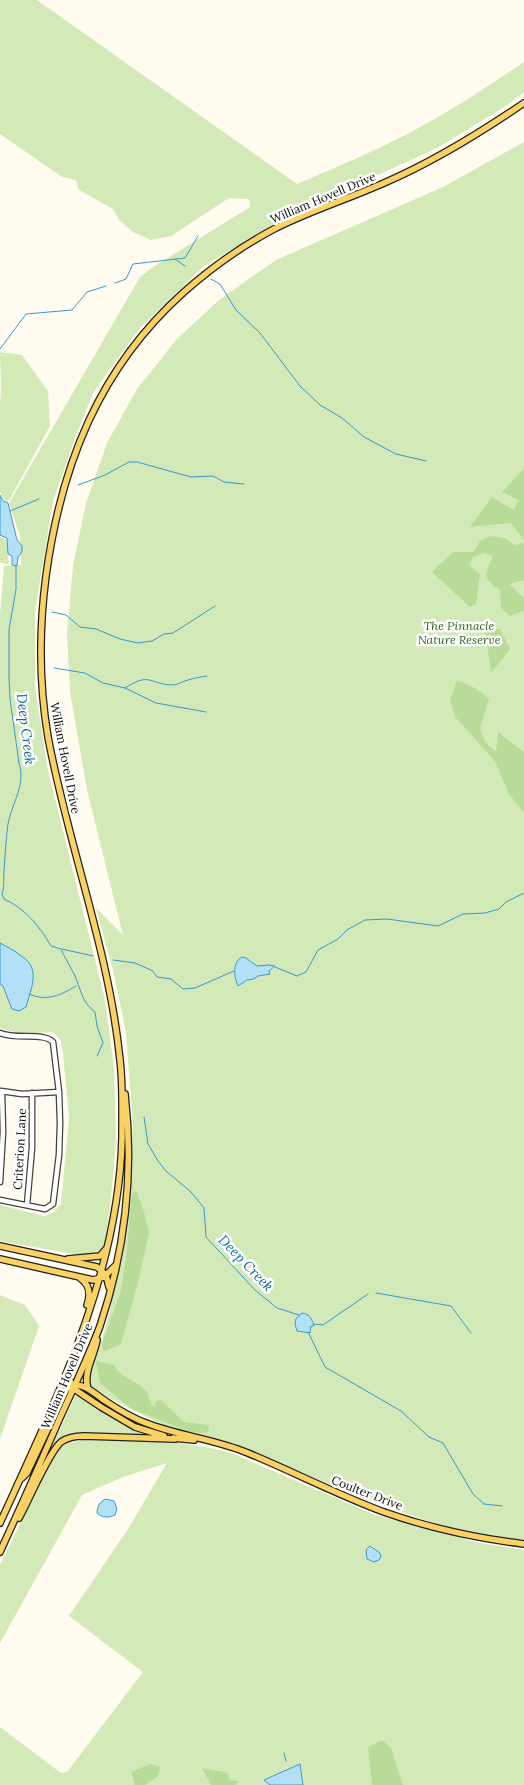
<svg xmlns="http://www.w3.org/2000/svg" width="524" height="1785" viewBox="0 0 524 1785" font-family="Lora,serif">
<rect width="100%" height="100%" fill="#fffbef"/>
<path fill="#d3eab8" d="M0,0H37L297,184C342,165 391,144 433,120C465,102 494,82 524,62V92L506,106L437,148L285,217L203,267L138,330L93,393L75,438L53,501L35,611V686L47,766L105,1000L114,1068L116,1142L110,1207L104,1247L101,1251L79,1255L0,1241V1205L44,1216L53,1213L61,1204L69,1118L63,1053L61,1041L53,1032L21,1034L0,1028V614L4,566L21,565L20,536L9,503L140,277L153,267L250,207V201L248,199L229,198L171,236L151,240L133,232L119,220L113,209L79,190L76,180L62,177L0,134Z
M524,142V1541L448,1527L410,1515L348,1492L225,1441L164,1426L110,1398L90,1385L88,1382L89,1370L102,1339L109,1315L127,1224L133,1126L126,1032L113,970L96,908L123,935L87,790L70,692L67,633L73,566L86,503L107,443L137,389L177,339L219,300L276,260L443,187Z
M0,352L22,355L48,391L50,426L8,502L4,500L0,492V401C2,395 0,362 0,352Z
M0,537L6,539L9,565L0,562Z
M0,1295L25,1305L39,1326L0,1439Z
M76,1395L145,1435C116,1439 77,1424 53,1447L52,1446Z
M83,1440C132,1441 183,1439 231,1453L373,1514L480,1543L524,1550V1785H0V1727L61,1773L67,1772L143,1672L69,1616L128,1529L167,1463L123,1477L82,1495L0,1643V1565L53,1456C62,1445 69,1441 83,1440Z"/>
<path fill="#b8db97" d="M524,468V540L511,523L470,527L492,497L514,510L518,500L502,492Z
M490,536L504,538L515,545L524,543V582L523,580L510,584L524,599V611L509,616L501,607L500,590C480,576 486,575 493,556L485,553L473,557L469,565L480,575L476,604L470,607L432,572L453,552H474L480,541Z
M485,629H500L510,649L491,673Z
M457,680L477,689L489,699L480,728L485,742L496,752L498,732L524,752V813L509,794L495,761L456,718L450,701Z
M136,1190L144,1212L149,1233L139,1278L121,1344L103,1352L102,1344L121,1290L127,1250L131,1201L133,1193Z
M96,1361L114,1365C122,1380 134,1378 145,1390C150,1396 149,1403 155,1408L156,1401L161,1400L184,1422L209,1425L208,1432L202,1433L187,1431L130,1408L100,1383Z
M382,1740L391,1748L403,1785H372L368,1747Z
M150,1764L161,1767L158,1776L145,1785H134L135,1784L131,1772Z
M202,1768L228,1773L230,1780L239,1781L236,1785H211Z"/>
<path fill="#b3e0f7" stroke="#3998cf" d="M0,495L3,501L8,503L17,540L22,546V552L18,557L17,566L12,565V556L8,554L7,538L0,535Z
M0,943C7,947 14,950 20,955C42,968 31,988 26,1007L19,1011L12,1009L3,986L0,984Z
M242,957L246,958L257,966L268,965L275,966L269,971L270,974L258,976L254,979L247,980L238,986C234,977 232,963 242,957Z
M302,1313C310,1314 312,1319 314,1326H311L310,1333L297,1331C294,1322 294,1319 302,1313Z
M106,1499L114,1501L117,1509L115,1515C109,1518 102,1518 97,1513C97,1507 100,1501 106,1499Z
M370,1546L380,1553L381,1557L379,1560L374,1562L367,1559L366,1550Z
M300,1764L303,1785H270L264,1780Z"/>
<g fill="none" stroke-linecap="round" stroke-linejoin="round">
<path stroke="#3998cf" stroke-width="1" d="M175,259L185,266
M211,279L220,284L236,310L260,333L300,386L320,405L342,418L364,437L396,454L426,461
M115,283L126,279L133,264L185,258L198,236
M0,349L26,314L72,310L87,292L106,286
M78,485L105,475L129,462H137L191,477L213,476L224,482L244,484
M10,511L39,499
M16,565V589L9,630V678L10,699L19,763C26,785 12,803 8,824C6,839 5,855 4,871C3,880 5,885 2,894L4,899C25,908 40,927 51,946L61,949C65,958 70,966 74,974C81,988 81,1002 95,1012L97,1026L103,1043L97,1056
M52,612L66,615L80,627L96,629L120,639L138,643L152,641L164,634L173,633L215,606
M54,668L85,673L103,683L125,688L156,703L206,712
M125,688C151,671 150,685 173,685C178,685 183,681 188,680C194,678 201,677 207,676
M62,949L93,956
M113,960L135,963L153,971L157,977L171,979L183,989L195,988L234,971
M275,967L297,976L306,972L318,950L338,939L347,930L365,920L387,919L438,926L463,914L485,913L499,909L506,902L524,893
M29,994C47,1002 61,995 76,986
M144,1117L148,1144L158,1161L166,1171L191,1192L204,1208L206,1237L255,1290L277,1308L299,1315
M376,1293L451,1306L471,1333
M314,1324L323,1325L368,1294
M308,1332L325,1367L401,1411L429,1437L443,1443L473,1494L484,1504L502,1506
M284,1753L286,1761"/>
<defs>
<path id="minor" d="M0,1033C16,1040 44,1032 53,1042L59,1092L60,1123L59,1155L53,1204L45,1209L0,1200
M1,1091L22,1094L59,1092
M0,1182L3,1132L2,1092
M27,1205L32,1148V1093"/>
<path id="major" d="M0,1246L97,1267L106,1275L109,1287
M0,1259L93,1280L104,1277L115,1266
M68,1259L100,1256L106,1249
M80,1278C90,1285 91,1294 87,1305
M68,1372L69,1379L74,1389L101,1407L135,1427L164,1436
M74,1385C86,1384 96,1395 107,1402C119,1410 133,1418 146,1423C179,1436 215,1439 248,1453C294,1472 338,1495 384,1512C429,1528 476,1538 524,1544
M88,1389C83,1372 94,1357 97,1340
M173,1438L194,1440
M22,1478L27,1473L66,1390L71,1385
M19,1518C28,1502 49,1452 61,1442C68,1437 76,1436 84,1436L175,1439
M0,1523C56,1400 119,1274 122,1137C122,1111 123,1085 120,1060C109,950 68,845 48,737C39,684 39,629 46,576C61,465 99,368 184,292C211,268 242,246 274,229C309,211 348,199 384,183C433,162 480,133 524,103
M0,1552C20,1508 40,1464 59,1420C73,1389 88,1358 100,1326C125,1251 134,1172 125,1094"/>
</defs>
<use href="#minor" stroke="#414141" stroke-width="7"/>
<use href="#major" stroke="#1f1f1f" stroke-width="8"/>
<use href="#minor" stroke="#fff" stroke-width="4.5"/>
<use href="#major" stroke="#fad264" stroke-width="5.5"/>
</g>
<g text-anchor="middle" stroke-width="5" stroke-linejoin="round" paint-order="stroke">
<g font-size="12" fill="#0e0e0e" stroke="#fff">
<text transform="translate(323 198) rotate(-23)" y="4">William Hovell Drive</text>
<text transform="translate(65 758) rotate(79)" y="4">William Hovell Drive</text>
<text transform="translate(20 1149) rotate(-87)" y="4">Criterion Lane</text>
<text transform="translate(67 1376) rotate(-67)" y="4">William Hovell Drive</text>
<text transform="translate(367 1493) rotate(21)" y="4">Coulter Drive</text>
</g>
<g font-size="12" font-style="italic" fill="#2e671d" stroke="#fff">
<text x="459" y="630">The Pinnacle<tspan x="459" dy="14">Nature Reserve</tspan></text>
</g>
<g font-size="14" font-style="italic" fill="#1569a2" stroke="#fff">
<text transform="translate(26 729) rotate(83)" y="5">Deep Creek</text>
<text transform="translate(246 1263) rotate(46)" y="5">Deep Creek</text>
</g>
</g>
</svg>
